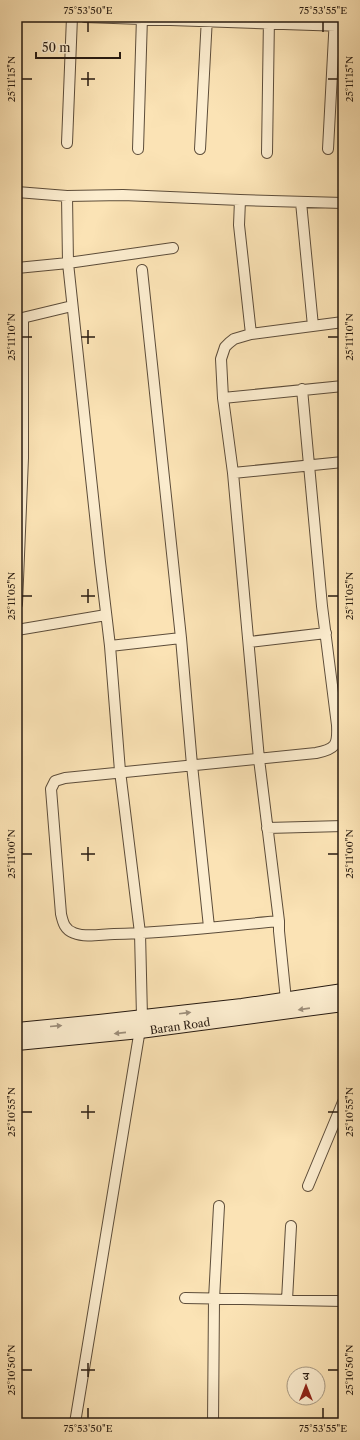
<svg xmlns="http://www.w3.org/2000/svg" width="360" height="1440" viewBox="0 0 360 1440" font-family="'Libre Caslon Text','Noto Serif Devanagari',serif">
<rect width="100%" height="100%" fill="#fbe3b5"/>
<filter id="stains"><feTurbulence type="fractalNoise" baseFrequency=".005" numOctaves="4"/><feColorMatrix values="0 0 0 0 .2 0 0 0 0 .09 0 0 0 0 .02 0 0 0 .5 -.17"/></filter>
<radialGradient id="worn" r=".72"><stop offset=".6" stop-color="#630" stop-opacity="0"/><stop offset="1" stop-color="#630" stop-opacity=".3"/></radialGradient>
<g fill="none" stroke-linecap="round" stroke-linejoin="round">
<defs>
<path id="minor" d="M85,17L343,26
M67,143L72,17
M138,149L142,17
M200,149L207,17
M328,149L335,17
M267,153L269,17
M17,192L67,196L123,195L240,200L343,203
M67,196L68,263L100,562L110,646L120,771L140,933L142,1017L75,1423
M240,200L239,225L251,334
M301,202L313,326
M17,268L68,263L173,248
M142,270L181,638L192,765L209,927
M18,319L72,306
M223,398L343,386
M233,473L343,462
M17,604L23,458V319
M17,630L106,615
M249,642L326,633
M110,646L181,638
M267,828L343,826
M279,921C224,926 169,933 114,934C102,934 86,938 74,933C65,930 63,923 61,914L51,789L55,781L65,778L316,753C336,749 338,745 337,725L322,606L302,389
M286,1000L279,931V921L259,759L233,473L223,398L221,359L225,347L229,343L234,339L251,334L343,322
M308,1186L343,1102
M185,1298L343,1301
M287,1300L291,1226
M213,1423L214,1299L219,1206"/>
<path id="secondary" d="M17,1030L99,1022L242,1006L343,991
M17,1043L140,1031L343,1004"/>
</defs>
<use href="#minor" stroke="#5d4d3a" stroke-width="12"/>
<use href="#secondary" stroke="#281b11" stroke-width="16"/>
<use href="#minor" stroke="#fcedcf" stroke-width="10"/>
<use href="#secondary" stroke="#fcedcf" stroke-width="14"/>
</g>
<defs><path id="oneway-solid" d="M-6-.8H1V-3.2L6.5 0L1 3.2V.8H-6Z"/></defs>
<g fill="#9d8e7a">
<use href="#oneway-solid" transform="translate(304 1009) rotate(172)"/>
<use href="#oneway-solid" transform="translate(185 1013) rotate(-7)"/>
<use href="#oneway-solid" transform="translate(56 1026) rotate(-5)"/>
<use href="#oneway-solid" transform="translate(120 1033) rotate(174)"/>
</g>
<path fill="none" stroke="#281b11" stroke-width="1.5" d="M88,22V32M323,22V32M88,72V86M22,79H32M81,79H95M328,79H338M88,330V344M22,337H32M81,337H95M328,337H338M88,589V603M22,596H32M81,596H95M328,596H338M88,847V861M22,854H32M81,854H95M328,854H338M88,1105V1119M22,1112H32M81,1112H95M328,1112H338M88,1363V1377M22,1370H32M81,1370H95M328,1370H338M88,1408V1418M323,1408V1418"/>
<g text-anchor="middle" stroke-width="3" stroke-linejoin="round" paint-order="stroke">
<g font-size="11" fill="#281b11" stroke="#fcedcf">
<text transform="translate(180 1026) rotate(-8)" y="4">Baran Road</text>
</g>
</g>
<rect width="360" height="1440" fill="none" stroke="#fbe3b5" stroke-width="44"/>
<g transform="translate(306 1386)"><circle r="19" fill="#fcedcf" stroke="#a79983"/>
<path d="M0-3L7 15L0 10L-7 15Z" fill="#8f2418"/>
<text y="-6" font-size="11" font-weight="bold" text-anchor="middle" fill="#281b11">उ</text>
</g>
<path d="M36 52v6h84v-6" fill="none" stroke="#281b11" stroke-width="2"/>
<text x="42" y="52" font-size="12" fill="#281b11" stroke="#fcedcf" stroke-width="3" paint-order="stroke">50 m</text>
<rect x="22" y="22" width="316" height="1396" fill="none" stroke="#281b11" stroke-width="1.5"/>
<g font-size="10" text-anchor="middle" fill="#281b11">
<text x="88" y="14">75°53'50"E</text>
<text x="323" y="14">75°53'55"E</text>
<text transform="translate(11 79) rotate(-90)" y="4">25°11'15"N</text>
<text transform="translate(349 79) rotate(-90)" y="4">25°11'15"N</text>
<text transform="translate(11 337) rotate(-90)" y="4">25°11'10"N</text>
<text transform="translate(349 337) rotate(-90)" y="4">25°11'10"N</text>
<text transform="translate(11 596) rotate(-90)" y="4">25°11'05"N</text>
<text transform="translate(349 596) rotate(-90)" y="4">25°11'05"N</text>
<text transform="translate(11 854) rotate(-90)" y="4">25°11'00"N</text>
<text transform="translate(349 854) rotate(-90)" y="4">25°11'00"N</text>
<text transform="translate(11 1112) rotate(-90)" y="4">25°10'55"N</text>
<text transform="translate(349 1112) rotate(-90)" y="4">25°10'55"N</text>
<text transform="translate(11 1370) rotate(-90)" y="4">25°10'50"N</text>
<text transform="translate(349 1370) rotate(-90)" y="4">25°10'50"N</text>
<text x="88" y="1432">75°53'50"E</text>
<text x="323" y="1432">75°53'55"E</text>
</g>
<rect width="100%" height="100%" filter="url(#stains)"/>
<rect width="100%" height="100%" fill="url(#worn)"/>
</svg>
